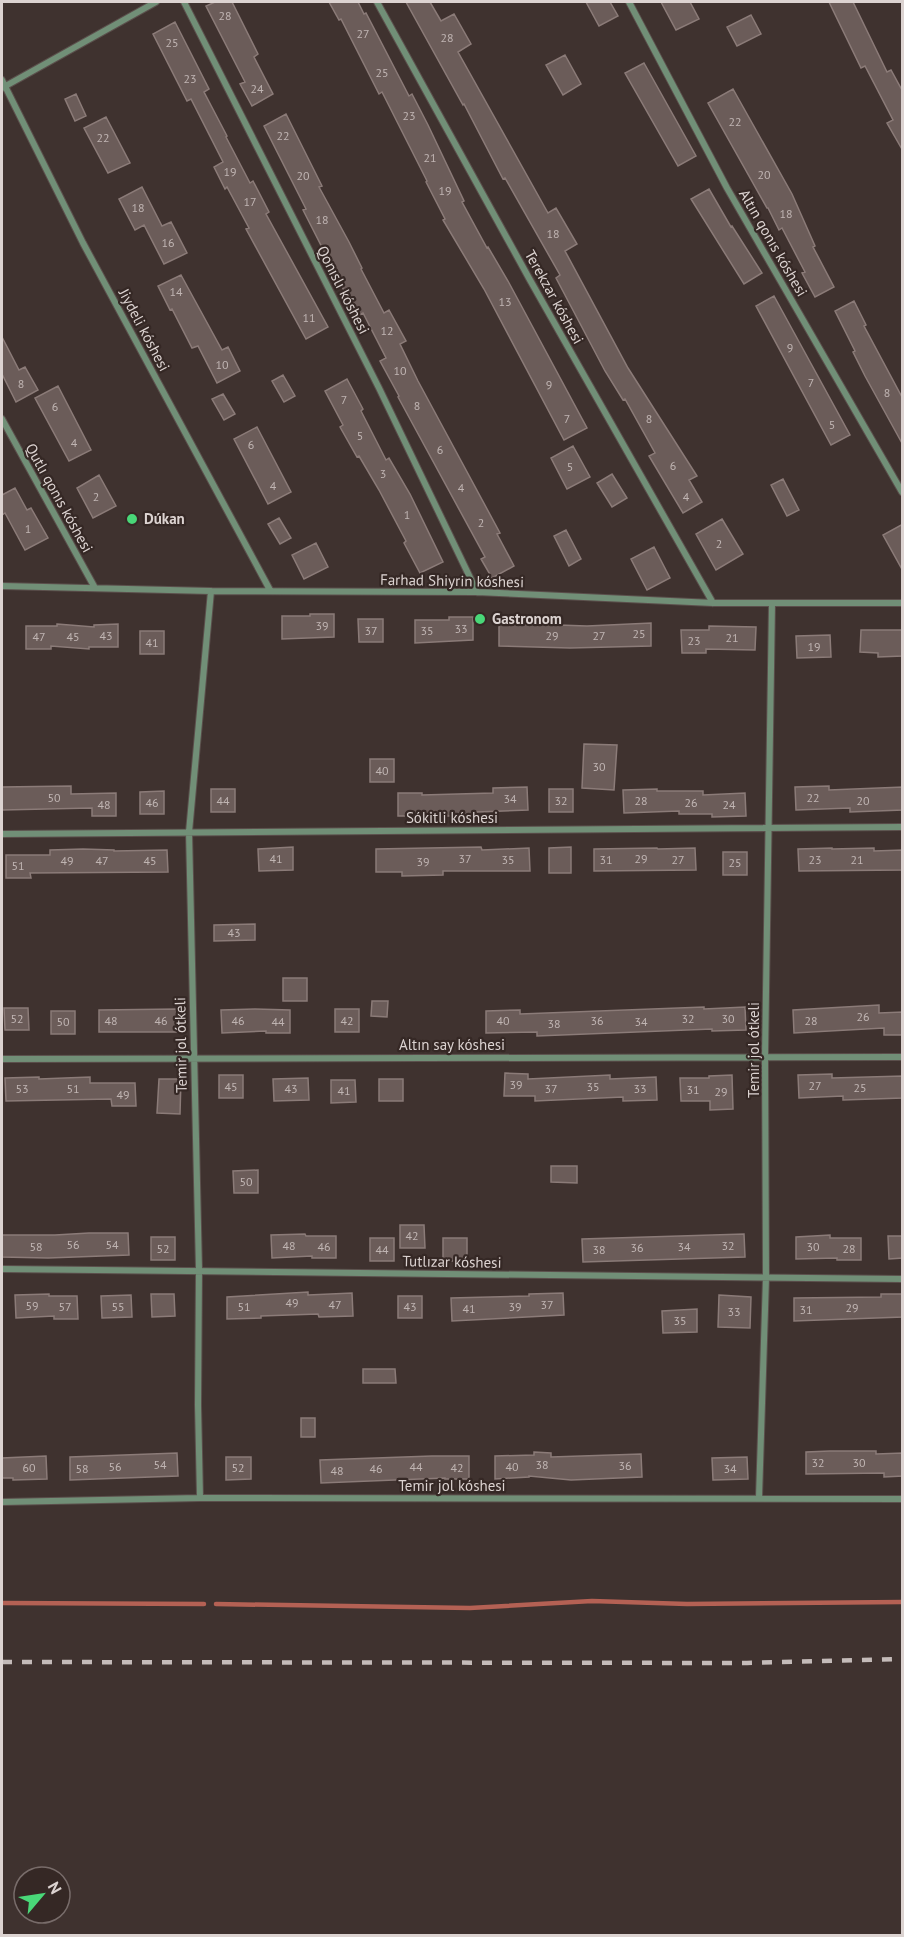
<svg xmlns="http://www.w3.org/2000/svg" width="904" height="1937" viewBox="0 0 904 1937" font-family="'PT Sans',sans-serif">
<rect width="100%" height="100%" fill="#3f322f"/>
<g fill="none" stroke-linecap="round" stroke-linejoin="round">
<path stroke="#b46154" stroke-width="4.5" d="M2,1603L204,1604
M216,1604L470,1608L592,1601L687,1604L902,1602"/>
</g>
<path fill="#6b5c59" stroke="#8b7b78" stroke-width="1.5" d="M215,2H232L258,54L254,57L273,94L252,106L240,84L245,82L206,6Z
M329,2H358L364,14L366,13L409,96L412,94L428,125L464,201L462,202L487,248L488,247L508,281L587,428L564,440L484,289L443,220L445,219L426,182L427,181L382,92L379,94L341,19L339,20Z
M406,2H430L441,21L454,14L471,44L458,52L548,213L556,208L577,244L565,251L628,368L697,476L689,480L702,502L683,513L649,456L655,453L625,399L623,400L605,371L556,278L560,275L505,178L503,179L464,104L463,105Z
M586,2H610L618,16L599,26Z
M661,2H690L699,19L676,30Z
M829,2H853L887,72L891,70L903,92V151L887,123L893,120L865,66L861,68Z
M751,15L761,34L737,46L727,27Z
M175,22L209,89L204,92L227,136L226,137L250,183L253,181L269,212L266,214L328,327L306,339L246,229L249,228L227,187L225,189L214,167L223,162L191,99L187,101L153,34Z
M565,55L581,84L563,95L546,65Z
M644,63L696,156L678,166L625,73Z
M733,89L792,194L815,246L813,247L834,287L815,297L802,273L805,272L782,228L779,230L768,208H767L708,103Z
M76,94L86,116L75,121L65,99Z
M286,114L322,186L319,187L349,242L362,268L361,269L384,313L389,310L406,341L400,344L418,381L500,533L497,534L514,566L492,578L481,559L485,557L398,397L399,396L380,361L386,358L363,313L357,316L303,210L306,209L264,126Z
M106,117L130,163L108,173L84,128Z
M142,187L162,226L171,222L187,253L164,264L144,225L135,230L119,199Z
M709,189L731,227L732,226L762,273L744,284L691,199Z
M181,275L222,350L228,347L240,371L217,383L198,346L192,348L172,309L170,310L158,286Z
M774,296L850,435L831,445L756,306Z
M854,301L866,325L864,326L903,399V445L865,376L853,352L855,351L835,311Z
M2,337L19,370L25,367L38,390L16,402L2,374Z
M283,375L295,396L284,402L272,381Z
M347,379L363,409L361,411L386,460L389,458L410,494L443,562L420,573L404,543L406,541L379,490L359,456L357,457L340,427L343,425L325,391Z
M58,386L91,450L69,461L35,398Z
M223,394L235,414L224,420L212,399Z
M257,427L291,492L268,504L234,439Z
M573,446L590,477L567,489L551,458Z
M612,474L627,498L612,507L597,483Z
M99,475L116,506L93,518L77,488Z
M783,479L799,510L787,516L771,485Z
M15,488L27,510L31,508L48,538L25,550L5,513L2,515V495Z
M279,518L291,538L280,544L268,524Z
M722,519L743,554L716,570L696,534Z
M903,524V571L883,535Z
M566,530L581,559L569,566L554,536Z
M316,543L328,567L304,579L292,555Z
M654,547L670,578L647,590L631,559Z
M310,614H334V637L282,639V616H310Z
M449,617H473V640L415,643V620H449Z
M358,619H383V642H359Z
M499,623L587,626L651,623V646L570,648L499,646Z
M57,624L94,627V625L118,624V647H89V649L51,646V649H26V626H57Z
M709,626L756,627L755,650L706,649V653H682L681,630H709Z
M861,630H903V656L878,657V653L860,652Z
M140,631H164V654H140Z
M830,635L831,657L797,658L796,636Z
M584,744L617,745L614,790L582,788Z
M370,759H394V782H370Z
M71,786V794L116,793V816H92V808L2,810V787Z
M829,786V790L903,787V810L850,812V808L796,810L795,787Z
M527,787L528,810L477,812V816H398V793H422V795L493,793V788Z
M211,789H235V812H211Z
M549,789H573V812H549Z
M657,789V791H703V795L745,793L746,816L712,817V814H679V811L624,813L623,790Z
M164,791V814H140V792Z
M293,847V870L259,871L258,849Z
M481,847L482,850L529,848L530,871H443V875L402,876V872H376V849Z
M571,847V873H549V848Z
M657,848L658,849L695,848L696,870L594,871V849Z
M832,848V849L874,848V851L903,850V870L799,871L798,849Z
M83,849L114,850V851L167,850L168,872L30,873L31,878H6V855H50V850Z
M723,852H747V875H723Z
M255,924V940L214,941V925Z
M283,978H307V1001H283Z
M372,1001H388L387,1017L371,1016Z
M879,1005V1013L903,1012V1035H884V1028L794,1033L793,1010Z
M704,1007V1009L745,1007L746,1030L712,1031V1029L537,1036V1032L486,1033V1011L520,1010V1014Z
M4,1008H28L29,1030H5Z
M177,1009L178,1032H99V1010Z
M255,1009L290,1010V1033H266V1031L222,1033L221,1010Z
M335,1009H359V1032H335Z
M51,1011H75V1034H51Z
M505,1073L528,1074V1079L610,1075V1079L656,1077L657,1100L623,1101V1097L535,1101V1096H504Z
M832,1074V1078L903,1076V1098L843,1100V1096L799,1098L798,1075Z
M219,1075H243V1098H219Z
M732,1075L733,1109L710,1110V1101H681L680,1078H709V1076Z
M39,1077V1079L90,1077V1083H135L136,1106H112L111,1099L6,1101L5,1078Z
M308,1078L309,1100L274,1101L273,1079Z
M159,1079H181L180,1114L157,1113Z
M379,1079H403V1101H379Z
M331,1080H355L356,1102L331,1103Z
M551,1166H577V1183L551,1182Z
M258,1170V1193H234L233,1171Z
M400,1225H424L425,1248H400Z
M89,1233H128L129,1255L48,1258L2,1257V1235H55Z
M305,1234L306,1236H336V1258H312V1256L272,1258L271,1235Z
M744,1234L745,1257L583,1262L582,1239Z
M830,1235V1238H861V1260H837V1258L796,1259V1237Z
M888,1236H903V1258L889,1259Z
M151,1237H175V1260H151Z
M370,1238H394V1261H370Z
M443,1238H467V1261H443Z
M308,1292V1295L352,1293L353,1316L319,1317L318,1314L261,1316V1318L227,1319V1297Z
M563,1293L564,1315L452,1321L451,1298L529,1296V1294Z
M49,1294V1296H77L78,1319H54V1316L16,1318L15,1295Z
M151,1294H174L175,1316L152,1317Z
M881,1294H903V1317L794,1321V1298L881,1297Z
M131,1295L132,1317L102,1318L101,1296Z
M719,1295L751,1297L750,1328L718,1327Z
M398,1296H422V1318H398Z
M697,1309V1332L663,1333L662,1311Z
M363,1369H395L396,1383H363Z
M301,1418H315V1437H301Z
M830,1451H876V1454L903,1453V1476L884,1477V1473L806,1474V1452Z
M534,1452L551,1453V1457L641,1454L642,1477L571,1480L529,1476V1477L495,1479V1456L534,1455Z
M177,1453L178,1476L70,1480V1457Z
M46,1456L47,1479L13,1480V1478H2V1458Z
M432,1456H469V1479H445V1478L321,1483L320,1460Z
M226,1457H251V1479L226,1480Z
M747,1457L748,1479L713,1480L712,1458Z"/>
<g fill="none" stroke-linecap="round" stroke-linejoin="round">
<defs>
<path id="street" d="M184,2L379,388L477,592
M377,2L530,280L713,603
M629,2L727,188L902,492
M2,80L83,243L270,590
M2,88L156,2
M2,419L95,588
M2,586L211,591L477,592L713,603H902
M2,834L902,827
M2,1059L902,1057
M2,1269L902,1279
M759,1497L766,1278L765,1057L772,603
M200,1498L198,1405L199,1270L189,832L211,591
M2,1502L200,1498L902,1499"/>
</defs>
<use href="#street" stroke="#5b4f4c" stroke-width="8"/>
<use href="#street" stroke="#718f77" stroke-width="6"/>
<path stroke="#c4bbb9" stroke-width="4.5" stroke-dasharray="10 10" stroke-linecap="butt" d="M2,1662L747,1663L902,1659"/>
</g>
<g fill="#49d778" stroke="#352825" stroke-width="2">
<circle cx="132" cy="519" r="6"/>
<circle cx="480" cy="619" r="6"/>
</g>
<g text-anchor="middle" stroke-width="4.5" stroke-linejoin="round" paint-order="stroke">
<g font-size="12" fill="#c0b5b3">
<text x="225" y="20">28</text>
<text x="363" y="38">27</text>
<text x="447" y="42">28</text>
<text x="172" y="47">25</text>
<text x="382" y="77">25</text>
<text x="190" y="83">23</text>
<text x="257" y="93">24</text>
<text x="409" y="120">23</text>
<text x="735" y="126">22</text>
<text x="283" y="140">22</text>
<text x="103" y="142">22</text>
<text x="430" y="162">21</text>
<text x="230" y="176">19</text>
<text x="764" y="179">20</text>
<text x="303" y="180">20</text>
<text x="445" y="195">19</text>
<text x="250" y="206">17</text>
<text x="138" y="212">18</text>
<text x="786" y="218">18</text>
<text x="322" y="224">18</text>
<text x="553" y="238">18</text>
<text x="168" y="247">16</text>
<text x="176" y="296">14</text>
<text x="505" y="306">13</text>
<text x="309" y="322">11</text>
<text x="387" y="335">12</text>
<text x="790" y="352">9</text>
<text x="222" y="369">10</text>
<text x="400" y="375">10</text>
<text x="811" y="387">7</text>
<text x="21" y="388">8</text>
<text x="549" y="389">9</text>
<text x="887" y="397">8</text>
<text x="344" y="404">7</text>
<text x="417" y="410">8</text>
<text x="55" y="411">6</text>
<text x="567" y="423">7</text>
<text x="649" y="423">8</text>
<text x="832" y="429">5</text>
<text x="360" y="440">5</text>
<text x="74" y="447">4</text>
<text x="251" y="449">6</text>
<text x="440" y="454">6</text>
<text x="673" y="470">6</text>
<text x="570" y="471">5</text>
<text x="383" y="478">3</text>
<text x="273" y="490">4</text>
<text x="461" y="492">4</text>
<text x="96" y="501">2</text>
<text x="686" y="501">4</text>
<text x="407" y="519">1</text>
<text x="481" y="527">2</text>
<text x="28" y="533">1</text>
<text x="719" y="548">2</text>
<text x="322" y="630">39</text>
<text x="461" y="633">33</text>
<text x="371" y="635">37</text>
<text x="427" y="635">35</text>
<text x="639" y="638">25</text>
<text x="106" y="640">43</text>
<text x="552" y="640">29</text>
<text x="599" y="640">27</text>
<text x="39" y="641">47</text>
<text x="73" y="641">45</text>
<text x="732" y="642">21</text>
<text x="694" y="645">23</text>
<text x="152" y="647">41</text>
<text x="814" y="651">19</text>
<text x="599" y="771">30</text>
<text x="382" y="775">40</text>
<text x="54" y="802">50</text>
<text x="813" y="802">22</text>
<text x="510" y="803">34</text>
<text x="223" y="805">44</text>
<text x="561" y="805">32</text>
<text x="641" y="805">28</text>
<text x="863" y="805">20</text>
<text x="152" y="807">46</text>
<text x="691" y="807">26</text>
<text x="104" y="809">48</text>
<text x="729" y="809">24</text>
<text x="276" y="863">41</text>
<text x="465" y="863">37</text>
<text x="641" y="863">29</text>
<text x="508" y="864">35</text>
<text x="606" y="864">31</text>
<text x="678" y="864">27</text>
<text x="815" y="864">23</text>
<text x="857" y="864">21</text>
<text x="67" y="865">49</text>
<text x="102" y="865">47</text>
<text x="150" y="865">45</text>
<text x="423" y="866">39</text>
<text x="735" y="867">25</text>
<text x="18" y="870">51</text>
<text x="234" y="937">43</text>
<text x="863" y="1021">26</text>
<text x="17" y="1023">52</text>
<text x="688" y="1023">32</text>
<text x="728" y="1023">30</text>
<text x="111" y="1025">48</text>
<text x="161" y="1025">46</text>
<text x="238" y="1025">46</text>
<text x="347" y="1025">42</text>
<text x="503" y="1025">40</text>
<text x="597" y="1025">36</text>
<text x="811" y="1025">28</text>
<text x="63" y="1026">50</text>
<text x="278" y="1026">44</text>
<text x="641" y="1026">34</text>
<text x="554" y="1028">38</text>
<text x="516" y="1089">39</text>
<text x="815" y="1090">27</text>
<text x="231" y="1091">45</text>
<text x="593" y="1091">35</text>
<text x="860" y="1092">25</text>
<text x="22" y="1093">53</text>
<text x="73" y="1093">51</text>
<text x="291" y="1093">43</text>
<text x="551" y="1093">37</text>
<text x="640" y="1093">33</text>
<text x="693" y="1094">31</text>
<text x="344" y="1095">41</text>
<text x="721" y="1096">29</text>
<text x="123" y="1099">49</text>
<text x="246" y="1186">50</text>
<text x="412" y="1240">42</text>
<text x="73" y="1249">56</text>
<text x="112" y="1249">54</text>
<text x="289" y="1250">48</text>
<text x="728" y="1250">32</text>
<text x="36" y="1251">58</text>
<text x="324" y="1251">46</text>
<text x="684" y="1251">34</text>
<text x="813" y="1251">30</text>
<text x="637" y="1252">36</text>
<text x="163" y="1253">52</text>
<text x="849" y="1253">28</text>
<text x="382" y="1254">44</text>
<text x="599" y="1254">38</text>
<text x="292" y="1307">49</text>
<text x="335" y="1309">47</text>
<text x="547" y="1309">37</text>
<text x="32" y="1310">59</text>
<text x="65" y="1311">57</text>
<text x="118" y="1311">55</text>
<text x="244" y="1311">51</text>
<text x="410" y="1311">43</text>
<text x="515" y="1311">39</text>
<text x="852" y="1312">29</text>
<text x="469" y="1313">41</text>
<text x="806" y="1314">31</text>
<text x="734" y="1316">33</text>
<text x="680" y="1325">35</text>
<text x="818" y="1467">32</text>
<text x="859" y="1467">30</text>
<text x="160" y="1469">54</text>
<text x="542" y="1469">38</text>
<text x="625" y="1470">36</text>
<text x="115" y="1471">56</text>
<text x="416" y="1471">44</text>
<text x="512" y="1471">40</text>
<text x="29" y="1472">60</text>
<text x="238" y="1472">52</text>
<text x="457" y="1472">42</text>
<text x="82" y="1473">58</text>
<text x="376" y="1473">46</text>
<text x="730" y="1473">34</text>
<text x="337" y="1475">48</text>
</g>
<g font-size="15" fill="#dcd3d1" stroke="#352825">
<text transform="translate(773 243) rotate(60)" y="5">Altın qonıs kóshesi</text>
<text transform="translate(343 290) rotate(63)" y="5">Qonıslı kóshesi</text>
<text transform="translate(554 297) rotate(61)" y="5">Terekzar kóshesi</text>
<text transform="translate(144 330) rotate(62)" y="5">Jiydeli kóshesi</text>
<text transform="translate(59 498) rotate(61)" y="5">Qutlı qonıs kóshesi</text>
<text transform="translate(452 581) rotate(1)" y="5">Farhad Shiyrin kóshesi</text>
<text x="452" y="823">Sókitli kóshesi</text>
<text transform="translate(181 1045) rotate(-91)" y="5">Temir jol ótkeli</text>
<text x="452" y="1050">Altın say kóshesi</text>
<text transform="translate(754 1050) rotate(-90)" y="5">Temir jol ótkeli</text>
<text transform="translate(452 1262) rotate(1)" y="5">Tutlızar kóshesi</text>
<text x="452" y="1491">Temir jol kóshesi</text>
</g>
<g font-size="15" font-weight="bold" fill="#dcd3d1" stroke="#352825" text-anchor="start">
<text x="144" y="524">Dúkan</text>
<text x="492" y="624">Gastronom</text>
</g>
</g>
<rect width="904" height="1937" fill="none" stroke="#dcd3d1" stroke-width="6"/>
<g transform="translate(42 1895) rotate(61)"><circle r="28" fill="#352825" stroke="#786c6a" stroke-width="1.5"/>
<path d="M0-4.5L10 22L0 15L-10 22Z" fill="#49d778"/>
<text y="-9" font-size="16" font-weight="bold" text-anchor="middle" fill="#dcd3d1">N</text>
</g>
</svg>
